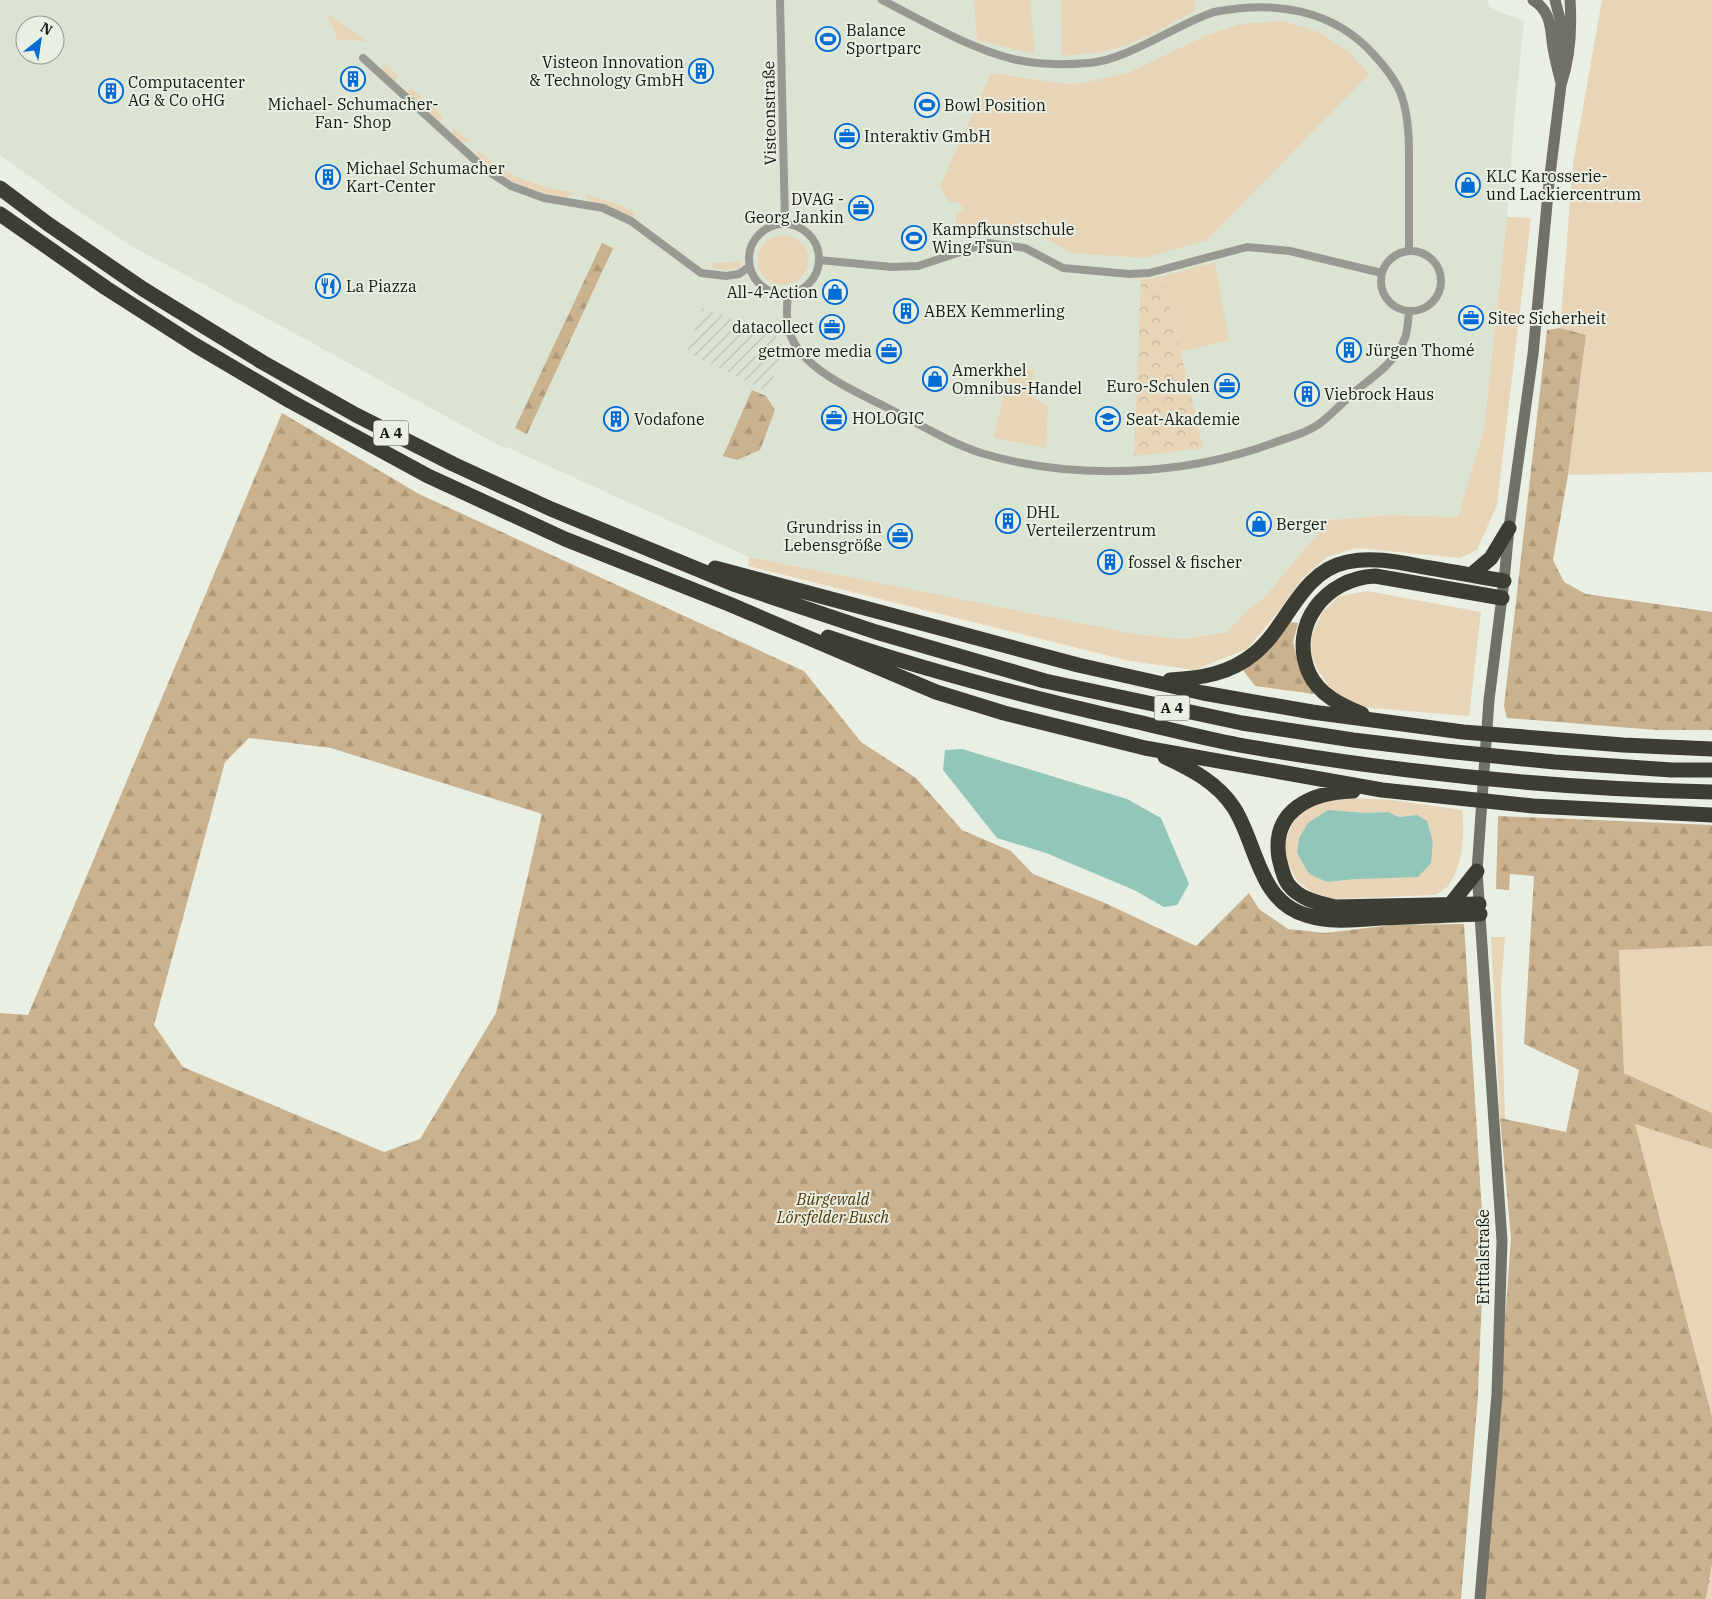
<svg xmlns="http://www.w3.org/2000/svg" width="1712" height="1599" viewBox="0 0 1712 1599" font-family="'IBM Plex Serif',serif">
<defs>
<pattern id="industrial-furrows" width="10" height="10" patternUnits="userSpaceOnUse" patternTransform="scale(1.25)"><rect width="10" height="10" fill="#dbe4d2"/><path d="M-1 1l2-2M0 10L10 0M9 11l2-2" fill="none" stroke="#bbc3b3"/></pattern>
<pattern id="forest-firs" width="22" height="20" patternUnits="userSpaceOnUse" patternTransform="scale(1.25)"><rect width="22" height="20" fill="#cbb28e"/><path d="M5 1l3.5 6h-7zM16 11l3.5 6h-7z" fill="#ae987a"/></pattern>
<pattern id="park-crowns" width="20" height="18" patternUnits="userSpaceOnUse" patternTransform="scale(1.25)"><rect width="20" height="18" fill="#e8d4b7"/><path d="M2 6a3 3 0 1 1 6 0M12 15a3 3 0 1 1 6 0" fill="none" stroke="#c6b59c"/></pattern>
</defs>
<rect width="100%" height="100%" fill="#eaefe4"/>
<path fill="#dbe4d2" fill-rule="evenodd" d="M0,0H1487L1489,6L1499,12L1524,21L1515,111L1507,217L1484,428L1458,517L1391,515L1329,520L1262,600L1251,607L1228,632L1184,639L1140,635L749,557L511,449L498,445L272,321L133,247L71,206L7,160L0,155ZM25,25H55V55H25Z"/>
<path fill="url(#industrial-furrows)" d="M702,308L774,334L783,347L768,392L687,352Z"/>
<path fill="#e8d4b7" fill-rule="evenodd" d="M974,0H1030L1035,54L977,40Z
M1061,0H1194L1195,11C1170,24 1144,40 1117,48C1099,53 1080,54 1062,56Z
M1602,0H1712V472L1568,475L1586,336L1560,328L1573,164Z
M327,14L368,41L338,40Z
M1284,21L1321,33L1349,52L1369,74L1207,240L1144,258L1072,253L1039,235L1002,224L965,231L956,228V214L963,209L959,202H949L940,186L991,73L1073,85L1128,73L1203,37L1240,24Z
M385,64L398,76L395,81L381,69Z
M411,88L443,117L439,122L407,93Z
M453,127L470,142H461L453,136Z
M476,149C510,177 530,186 573,192L567,198C530,192 506,181 477,157Z
M585,194L615,203L636,212L632,218L604,205L589,201Z
M1507,217L1531,218L1497,505L1477,550L1460,558L1356,548L1327,557L1303,578L1278,612L1247,649L1194,670L1130,661L748,566L749,557L1141,635L1184,639L1227,632L1251,607L1262,600L1329,520L1391,515L1458,517L1484,428Z
M758 260a25 25 0 1 1 50 0a25 25 0 1 1-50 0Z
M740,261V268L726,270L712,268L713,263H725Z
M1215,262L1229,340L1181,352L1163,276Z
M1010,368L1034,370L1030,395L1048,407L1046,448L994,438Z
M1367,591L1481,612L1469,716L1360,707L1333,692L1317,669L1311,652L1312,634L1322,613L1339,596Z
M1354,798L1392,800L1462,810C1465,834 1463,866 1448,886C1445,890 1439,892 1435,895L1334,899L1312,892L1298,882L1286,860V841L1291,826L1304,809L1324,800ZM1388,812L1399,817L1417,815L1427,821L1433,842L1431,863L1357,879L1327,882L1309,873L1297,854L1365,813Z
M1491,937H1505L1501,985L1505,1120L1500,1118Z
M1712,946V1113L1624,1073L1619,949Z
M1635,1124L1712,1149V1560Z"/>
<path fill="url(#forest-firs)" fill-rule="evenodd" d="M602,243L613,248L527,434L515,428Z
M1560,328L1586,335L1568,475L1553,560L1564,582L1586,594L1712,612V730H1656L1507,718L1504,706L1547,330Z
M752,390L766,396L775,410L760,450L737,460L723,456Z
M282,413L419,494L804,671L861,742L916,778L962,830L1011,851L1033,874L1105,903L1196,946L1249,893L1259,909L1288,929L1325,933L1392,925L1464,924L1484,1244L1478,1395L1461,1599H0V1013L28,1015ZM249,738L331,748L542,814L496,1013L420,1139L384,1152L183,1067L154,1025L225,762Z
M1289,622L1298,623L1293,642L1299,668L1314,694L1255,686L1243,670Z
M1498,816L1712,825V946L1619,950L1624,1073L1712,1113V1149L1635,1124L1712,1417V1565L1706,1599H1485L1511,1238L1500,1118L1566,1132L1579,1070L1524,1044L1534,876L1510,874L1509,890L1496,889Z"/>
<path fill="url(#park-crowns)" d="M1163,276L1203,448L1134,456L1141,280Z
M1712,1565V1599H1706Z"/>
<path fill="#92c6ba" d="M962,749L1127,799L1161,818L1189,884L1177,905L1164,907L1134,890L1046,853L997,838L943,770L945,750Z
M1328,810L1365,813L1388,812L1399,817L1417,815L1427,821L1433,842L1431,863L1418,877L1357,879L1327,882L1309,874L1297,853L1299,838L1308,823Z"/>
<g fill="none" stroke-linecap="round" stroke-linejoin="round">
<path stroke="#999994" stroke-width="8" d="M780,0L785,224
M882,0C923,21 969,48 1013,59C1037,65 1064,65 1089,63C1130,59 1175,25 1214,12C1274,0 1334,9 1375,56C1385,67 1397,82 1402,97C1410,122 1409,149 1409,175C1409,201 1409,226 1409,251
M363,58L486,170L511,186L544,198L603,208L631,221L701,273L726,276L739,274L749,267
M749 259a35 35 0 1 1 70 0a35 35 0 1 1-70 0Z
M1381 281a30 30 0 1 1 60 0a30 30 0 1 1-60 0Z
M819,260L892,267L918,266L988,243L1025,248L1063,268L1129,274L1149,273L1247,247L1290,251L1382,273
M788,294C787,304 786,315 788,325C793,365 852,390 884,406C916,422 947,442 981,453C1074,481 1186,476 1276,442C1290,437 1307,433 1319,424C1331,415 1342,403 1353,393C1373,377 1396,362 1405,338C1408,329 1408,320 1409,311"/>
<path stroke="#71716a" stroke-width="11" d="M1533,0C1552,12 1550,29 1553,48C1555,60 1558,71 1561,83
M1555,0L1560,19V57
M1480,1599L1497,1394L1502,1241L1477,871L1489,700L1504,581L1509,528L1533,354L1549,183L1561,85C1570,58 1572,28 1570,0"/>
<path stroke="#3e3d34" stroke-width="15" d="M0,188L48,224L143,289L262,362L356,415L453,464L551,509L736,585L876,632L1045,681L1242,723L1353,740L1445,751L1555,762L1672,770H1712
M0,214L106,288L195,345L290,401L428,476L565,539L729,604L936,692L1004,713L1145,748L1382,790L1533,806L1712,815
M715,568L1078,665L1203,693L1312,712L1463,732L1623,745L1712,749
M1471,575L1491,558L1509,528
M828,637C921,669 1016,694 1111,716C1154,725 1196,737 1239,745C1395,772 1554,789 1712,792
M1170,680C1201,678 1230,674 1255,653C1288,626 1300,572 1347,562C1375,556 1402,563 1430,568C1455,572 1480,577 1504,581
M1362,714C1341,705 1319,695 1309,673C1288,625 1326,578 1375,576L1502,598
M1165,757C1191,769 1218,783 1234,808C1257,844 1258,901 1306,915C1331,923 1355,920 1381,918C1414,917 1447,915 1480,914
M1353,791C1312,792 1271,810 1279,858C1281,866 1283,877 1288,884C1299,899 1318,903 1335,907L1479,904
M1450,905L1477,871"/>
</g>
<defs>
<symbol id="stadium-ring" viewBox="-11 -11 22 22"><circle r="9.5" fill="#eaefe4" stroke="#006bd3" stroke-width="1.5"/><path d="M0-5a6.5 5 0 1 0 0 10a6.5 5 0 1 0 0-10ZM-3.5-1.8h7v3.6h-7Z" fill="#006bd3"/></symbol>
<symbol id="building-ring" viewBox="-11 -11 22 22"><circle r="9.5" fill="#eaefe4" stroke="#006bd3" stroke-width="1.5"/><path d="M-4-6H4V6H1V3H-1V6H-4ZM-2.5-4.3h1.7v1.8h-1.7ZM.8-4.3h1.7v1.8H.8ZM-2.5-1h1.7V.8h-1.7ZM.8-1h1.7V.8H.8Z" fill="#006bd3"/></symbol>
<symbol id="office-ring" viewBox="-11 -11 22 22"><circle r="9.5" fill="#eaefe4" stroke="#006bd3" stroke-width="1.5"/><path d="M-6-3h4V-5.5h4V-3h4V5H-6ZM-1-4.5V-3h2v-1.5ZM-6 0V1H6V0Z" fill="#006bd3"/></symbol>
<symbol id="shop-ring" viewBox="-11 -11 22 22"><circle r="9.5" fill="#eaefe4" stroke="#006bd3" stroke-width="1.5"/><path d="M-5-2.5h2.3a2.7 3.5 0 0 1 5.4 0H5L5.5 6h-11ZM-1.5-2.5h3a1.5 2.3 0 0 0-3 0Z" fill="#006bd3"/></symbol>
<symbol id="restaurant-ring" viewBox="-11 -11 22 22"><circle r="9.5" fill="#eaefe4" stroke="#006bd3" stroke-width="1.5"/><path d="M-5-6h1v4h1v-4h1v4h1v-4h1v5L-1.5 .5V6h-2V.5L-5-1ZM5-6V6H3V1.5H1.5Q1.5-4 5-6Z" fill="#006bd3"/></symbol>
<symbol id="school-ring" viewBox="-11 -11 22 22"><circle r="9.5" fill="#eaefe4" stroke="#006bd3" stroke-width="1.5"/><path d="M0-5L7-2L0 1L-7-2ZM-4 1L0 2.5L4 1V4Q0 6-4 4Z" fill="#006bd3"/></symbol>
</defs>
<g fill-rule="evenodd">
<use href="#stadium-ring" x="814" y="25" width="28" height="28"/>
<use href="#building-ring" x="687" y="57" width="28" height="28"/>
<use href="#building-ring" x="339" y="65" width="28" height="28"/>
<use href="#building-ring" x="97" y="77" width="28" height="28"/>
<use href="#stadium-ring" x="913" y="91" width="28" height="28"/>
<use href="#office-ring" x="833" y="122" width="28" height="28"/>
<use href="#building-ring" x="314" y="163" width="28" height="28"/>
<use href="#shop-ring" x="1454" y="171" width="28" height="28"/>
<use href="#office-ring" x="847" y="194" width="28" height="28"/>
<use href="#stadium-ring" x="900" y="224" width="28" height="28"/>
<use href="#restaurant-ring" x="314" y="272" width="28" height="28"/>
<use href="#shop-ring" x="821" y="278" width="28" height="28"/>
<use href="#building-ring" x="892" y="297" width="28" height="28"/>
<use href="#office-ring" x="1457" y="304" width="28" height="28"/>
<use href="#office-ring" x="818" y="313" width="28" height="28"/>
<use href="#building-ring" x="1335" y="336" width="28" height="28"/>
<use href="#office-ring" x="875" y="337" width="28" height="28"/>
<use href="#shop-ring" x="921" y="365" width="28" height="28"/>
<use href="#office-ring" x="1213" y="372" width="28" height="28"/>
<use href="#building-ring" x="1293" y="380" width="28" height="28"/>
<use href="#office-ring" x="820" y="404" width="28" height="28"/>
<use href="#building-ring" x="602" y="405" width="28" height="28"/>
<use href="#school-ring" x="1094" y="405" width="28" height="28"/>
<use href="#building-ring" x="994" y="507" width="28" height="28"/>
<use href="#shop-ring" x="1245" y="510" width="28" height="28"/>
<use href="#office-ring" x="886" y="522" width="28" height="28"/>
<use href="#building-ring" x="1096" y="548" width="28" height="28"/>
</g>
<g text-anchor="middle" stroke-width="4" stroke-linejoin="round" paint-order="stroke">
<g fill="#eaefe4" stroke="#565852" stroke-width="1">
<rect x="373.5" y="420.5" width="35" height="25" rx="4"/>
<rect x="1154.5" y="695.5" width="35" height="25" rx="4"/>
</g>
<g font-size="15" font-weight="bold" fill="#161814">
<text x="391" y="438">A 4</text>
<text x="1172" y="713">A 4</text>
</g>
<g font-size="16" fill="#161814" stroke="#eaefe4" text-anchor="start">
<text x="846" y="36">Balance<tspan x="846" dy="18">Sportparc</tspan></text>
<text x="684" y="68" text-anchor="end">Visteon Innovation<tspan x="684" dy="18">&amp; Technology GmbH</tspan></text>
<text x="128" y="88">Computacenter<tspan x="128" dy="18">AG &amp; Co oHG</tspan></text>
<text x="353" y="110" text-anchor="middle">Michael- Schumacher-<tspan x="353" dy="18">Fan- Shop</tspan></text>
<text x="944" y="111">Bowl Position</text>
<text x="864" y="142">Interaktiv GmbH</text>
<text x="346" y="174">Michael Schumacher<tspan x="346" dy="18">Kart-Center</tspan></text>
<text x="1486" y="182">KLC Karosserie-<tspan x="1486" dy="18">und Lackiercentrum</tspan></text>
<text x="844" y="205" text-anchor="end">DVAG -<tspan x="844" dy="18">Georg Jankin</tspan></text>
<text x="932" y="235">Kampfkunstschule<tspan x="932" dy="18">Wing Tsun</tspan></text>
<text x="346" y="292">La Piazza</text>
<text x="818" y="298" text-anchor="end">All-4-Action</text>
<text x="924" y="317">ABEX Kemmerling</text>
<text x="1488" y="324">Sitec Sicherheit</text>
<text x="814" y="333" text-anchor="end">datacollect</text>
<text x="1366" y="356">Jürgen Thomé</text>
<text x="872" y="357" text-anchor="end">getmore media</text>
<text x="952" y="376">Amerkhel<tspan x="952" dy="18">Omnibus-Handel</tspan></text>
<text x="1210" y="392" text-anchor="end">Euro-Schulen</text>
<text x="1324" y="400">Viebrock Haus</text>
<text x="852" y="424">HOLOGIC</text>
<text x="634" y="425">Vodafone</text>
<text x="1126" y="425">Seat-Akademie</text>
<text x="1026" y="518">DHL<tspan x="1026" dy="18">Verteilerzentrum</tspan></text>
<text x="1276" y="530">Berger</text>
<text x="882" y="533" text-anchor="end">Grundriss in<tspan x="882" dy="18">Lebensgröße</tspan></text>
<text x="1128" y="568">fossel &amp; fischer</text>
</g>
<g font-size="16" fill="#161814" stroke="#eaefe4">
<text transform="translate(769 113) rotate(-91)" y="6">Visteonstraße</text>
<text transform="translate(1483 1257) rotate(-90)" y="6">Erfttalstraße</text>
</g>
<g font-size="16" font-style="italic" fill="#503607" stroke="#eaefe4">
<text x="833" y="1205">Bürgewald<tspan x="833" dy="18">Lörsfelder Busch</tspan></text>
</g>
</g>
<g transform="translate(40 40) rotate(30)"><circle r="24" fill="#eaefe4" stroke="#959991"/>
<path d="M0-4L9 19L0 12L-9 19Z" fill="#006bd3"/>
<text y="-8" font-size="14" font-weight="bold" text-anchor="middle" fill="#161814">N</text>
</g>
</svg>
